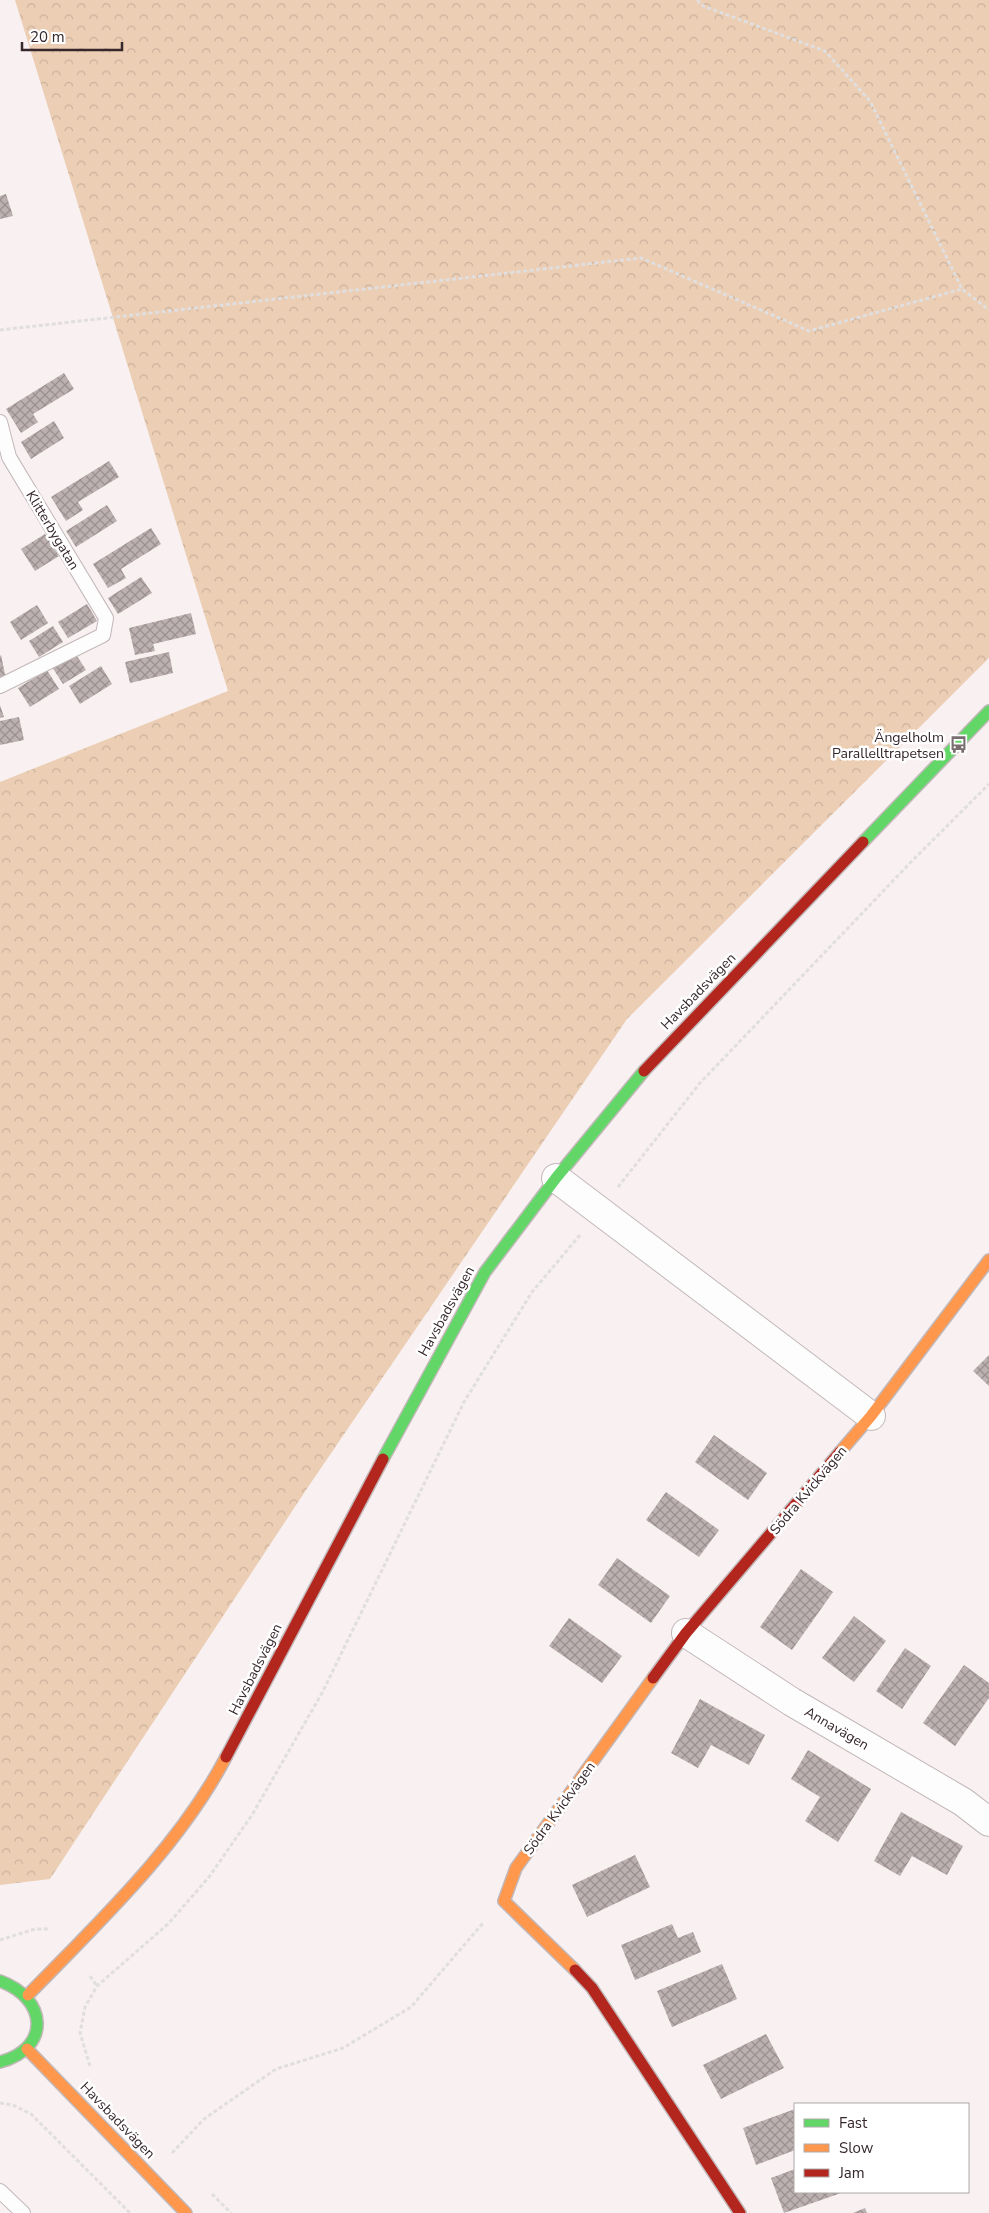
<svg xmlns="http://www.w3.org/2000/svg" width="989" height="2213" viewBox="0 0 989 2213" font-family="'Nunito Sans',sans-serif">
<defs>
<pattern id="forest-crowns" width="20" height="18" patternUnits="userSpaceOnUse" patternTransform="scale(1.25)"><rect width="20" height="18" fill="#ecceb4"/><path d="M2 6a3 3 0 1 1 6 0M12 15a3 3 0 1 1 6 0" fill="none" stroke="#cbb19b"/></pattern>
<pattern id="building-cross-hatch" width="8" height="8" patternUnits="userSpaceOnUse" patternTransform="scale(1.25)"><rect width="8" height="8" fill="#bcb1b0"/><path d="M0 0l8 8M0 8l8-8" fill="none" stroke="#9a908f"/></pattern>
</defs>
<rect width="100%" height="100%" fill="#f8f0f1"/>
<path fill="url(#forest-crowns)" d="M15,0H989V658L627,1019L306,1490L50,1879L0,1885V782L228,691Z"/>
<path fill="url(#building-cross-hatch)" d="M6,194L13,216L0,219V196Z
M64,373L74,389L33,414L38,422L21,433L6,409Z
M54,421L64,438L31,459L21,442Z
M109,461L119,477L78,502L83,510L66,521L51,497Z
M107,505L117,521L76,547L66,531Z
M151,528L161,544L121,569L126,578L108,588L93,564Z
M45,534L59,556L35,571L21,549Z
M141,577L152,593L118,614L108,598Z
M87,604L97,621L68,638L58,622Z
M37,605L48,623L21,640L10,622Z
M191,613L196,634L153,644L155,651L135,655L129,628Z
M53,626L63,642L39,657L29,641Z
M169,652L173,673L130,683L125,662Z
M75,653L86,670L63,684L52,667Z
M1,655L6,679L0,680V656Z
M101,666L112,684L80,704L69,686Z
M47,670L59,689L30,707L18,688Z
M0,705L4,717L0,718Z
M19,717L24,740L0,745V721Z
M989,1355V1386L973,1371Z
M714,1435L767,1473L748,1500L695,1462Z
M666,1492L719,1530L699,1557L646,1520Z
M617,1558L670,1596L651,1623L598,1585Z
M801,1569L833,1592L792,1650L760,1627Z
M854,1616L886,1641L854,1682L822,1658Z
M569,1618L622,1656L602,1683L549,1646Z
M905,1648L931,1666L902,1709L876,1691Z
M964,1665L989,1683V1698L955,1746L923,1723Z
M700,1699L765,1735L749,1765L711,1745L698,1768L671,1753Z
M808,1750L871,1789L838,1842L805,1821L820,1797L791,1779Z
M901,1812L963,1846L947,1875L912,1856L900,1876L874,1861Z
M635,1855L650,1887L587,1917L572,1885Z
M672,1924L678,1938L693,1932L701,1952L635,1980L621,1945Z
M722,1964L737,1999L672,2027L657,1991Z
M766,2034L784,2068L721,2099L703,2065Z
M795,2109V2150L756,2165L743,2128Z
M795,2169V2192H844L784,2213L771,2178Z
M865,2208L867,2213H853Z"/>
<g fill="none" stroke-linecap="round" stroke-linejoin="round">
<defs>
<path id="lane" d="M0,422L9,457L106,618L103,635L0,686
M0,2191L23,2213"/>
<path id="street" d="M556,1178L871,1416
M686,1633L792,1702L963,1802L989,1822"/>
<path id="fast" d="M863,842L989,711
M383,1459L485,1272L556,1178L644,1071
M0,1981C47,1998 52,2048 0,2062"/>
<path id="slow" d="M840,1452L871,1416L989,1260
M575,1970L504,1901L516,1868L653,1678
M28,1995C98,1923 179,1847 226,1757
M27,2049L186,2213"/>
<path id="jam" d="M644,1071L863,842
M653,1678L686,1633L840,1452
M226,1757L383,1459
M575,1970L592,1988L740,2213"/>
</defs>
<use href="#lane" stroke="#c2b8b9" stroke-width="16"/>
<use href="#street" stroke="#c2b8b9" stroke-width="30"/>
<use href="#fast" stroke="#c2b8b9" stroke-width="14"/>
<use href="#slow" stroke="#c2b8b9" stroke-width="14"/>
<use href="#jam" stroke="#c2b8b9" stroke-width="14"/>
<path stroke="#e0dede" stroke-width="3" stroke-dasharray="4 2.5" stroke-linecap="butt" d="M697,0L703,6L825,51L870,101L962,289L989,310
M0,330L641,258L809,331L962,289
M618,1187L700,1083L911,862L989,784
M0,1940L35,1929H49
M90,1976L97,1986
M90,2066L80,2033L85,2007L97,1986L168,1924L209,1877L252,1815L322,1693L464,1402L532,1292L580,1235
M0,2103L13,2105L31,2114L130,2213
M172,2153L204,2119L276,2069L343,2048L411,2007L483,1923
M212,2194L231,2213"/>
<use href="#lane" stroke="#fefdfd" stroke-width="14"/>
<use href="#street" stroke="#fefdfd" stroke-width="28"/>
<use href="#fast" stroke="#63d668" stroke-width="11"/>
<use href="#slow" stroke="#ff974d" stroke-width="11"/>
<use href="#jam" stroke="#b3261e" stroke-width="11"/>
</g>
<defs>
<symbol id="bus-bare" viewBox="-9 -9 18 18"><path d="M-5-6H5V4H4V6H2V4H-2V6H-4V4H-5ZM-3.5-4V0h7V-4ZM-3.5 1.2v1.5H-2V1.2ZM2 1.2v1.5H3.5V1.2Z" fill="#796d70" stroke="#fff" stroke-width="2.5" paint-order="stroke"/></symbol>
</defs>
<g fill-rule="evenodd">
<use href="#bus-bare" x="946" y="732" width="25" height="25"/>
</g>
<g text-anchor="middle" stroke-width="5" stroke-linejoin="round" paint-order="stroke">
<g font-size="14" fill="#35272a" stroke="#fff">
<text transform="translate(53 530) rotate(59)" y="5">Klitterbygatan</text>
<text transform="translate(698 991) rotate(-46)" y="5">Havsbadsvägen</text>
<text transform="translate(446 1311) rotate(-61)" y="5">Havsbadsvägen</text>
<text transform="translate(808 1490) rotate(-50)" y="5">Södra Kvickvägen</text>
<text transform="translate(255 1669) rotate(-63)" y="5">Havsbadsvägen</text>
<text transform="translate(837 1728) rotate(30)" y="5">Annavägen</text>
<text transform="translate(559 1808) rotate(-54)" y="5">Södra Kvickvägen</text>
<text transform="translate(118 2120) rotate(46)" y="5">Havsbadsvägen</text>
</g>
<g font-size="14" fill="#35272a" stroke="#fff" text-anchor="end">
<text x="944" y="742">Ängelholm<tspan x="944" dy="16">Parallelltrapetsen</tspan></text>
</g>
</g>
<rect x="794" y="2103" width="175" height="90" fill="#ffffff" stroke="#aea9aa"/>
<rect x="804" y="2119" width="25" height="8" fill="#63d668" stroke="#aea9aa"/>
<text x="839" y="2128" font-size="15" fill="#35272a">Fast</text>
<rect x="804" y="2144" width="25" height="8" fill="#ff974d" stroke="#aea9aa"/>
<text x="839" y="2153" font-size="15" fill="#35272a">Slow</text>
<rect x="804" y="2169" width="25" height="8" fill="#b3261e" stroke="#aea9aa"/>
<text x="839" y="2178" font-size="15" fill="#35272a">Jam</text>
<path d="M22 42v8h100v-8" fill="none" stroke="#35272a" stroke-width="2.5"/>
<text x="30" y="42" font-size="15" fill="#35272a" stroke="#ffffff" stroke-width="4" paint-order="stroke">20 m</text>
</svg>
